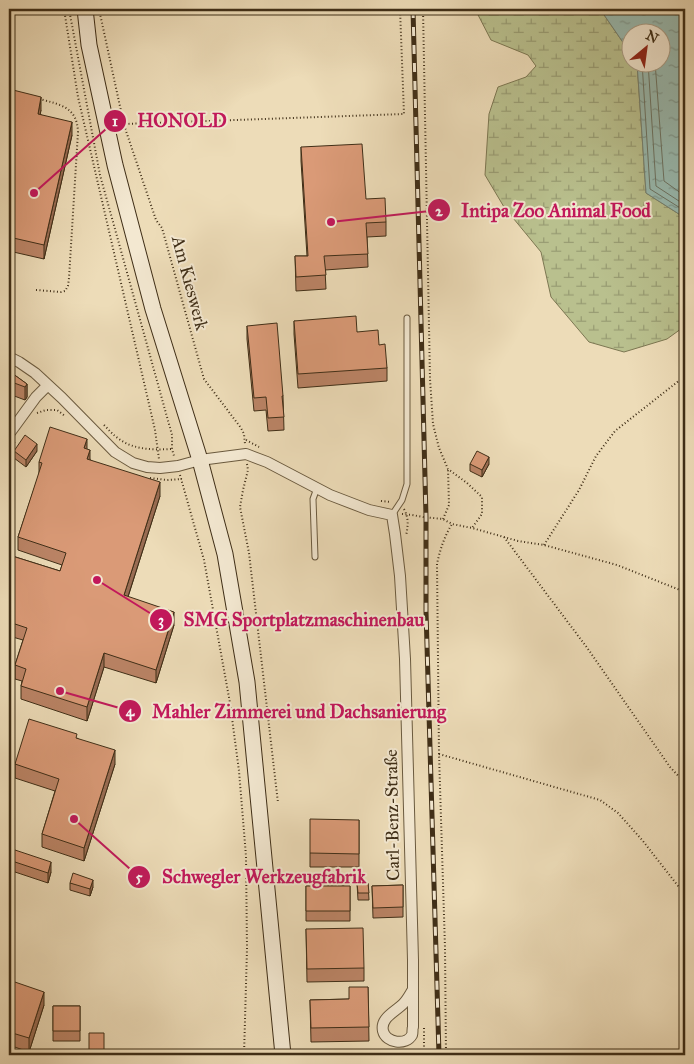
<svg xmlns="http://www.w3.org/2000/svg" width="694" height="1064" viewBox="0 0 694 1064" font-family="'IM FELL Great Primer',serif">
<defs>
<pattern id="wetland-marsh" width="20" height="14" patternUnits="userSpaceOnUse" patternTransform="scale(1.25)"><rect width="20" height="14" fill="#b9c08e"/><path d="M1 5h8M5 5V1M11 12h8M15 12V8" fill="none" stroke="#989c73"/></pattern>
<pattern id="water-ripples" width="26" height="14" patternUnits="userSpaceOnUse" patternTransform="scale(1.25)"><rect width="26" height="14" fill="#99bbb1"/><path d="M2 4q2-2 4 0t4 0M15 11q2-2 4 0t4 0" fill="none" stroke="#7e988f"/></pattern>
</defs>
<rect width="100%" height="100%" fill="#eddcb8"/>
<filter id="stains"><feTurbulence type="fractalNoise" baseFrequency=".004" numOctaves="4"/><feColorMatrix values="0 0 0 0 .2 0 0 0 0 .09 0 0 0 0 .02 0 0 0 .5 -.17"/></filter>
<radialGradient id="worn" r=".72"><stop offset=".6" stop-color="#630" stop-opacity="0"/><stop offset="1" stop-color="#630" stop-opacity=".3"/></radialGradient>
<path fill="url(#wetland-marsh)" stroke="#7c7752" d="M475,9H600L631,54L632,62L637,63L646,193L682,216H685V326L667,339L624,352L589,342L551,297L541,252L504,207L485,175L489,114L498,87L526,77L536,66L528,55L491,40Z"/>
<path fill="url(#water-ripples)" stroke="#758373" d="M600,9H685V216H682L646,193L637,63L662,62V32H632L631,54Z"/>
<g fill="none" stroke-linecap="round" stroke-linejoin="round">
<path stroke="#6c7464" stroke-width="1" d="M642,62L650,189L685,211
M648,62L656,186L685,205
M655,62L664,181L685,196"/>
<defs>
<path id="lane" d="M392,515L402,500L407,484V318
M315,557L313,499L317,488"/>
<path id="street" d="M9,357L19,362L35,373L62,398L115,452L133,463L147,467L160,468L178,466L200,460L246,454L267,462L330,495L369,510L392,515L395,534L400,576L405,659L413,960V1027C412,1029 413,1032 412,1035C406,1046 386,1043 383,1031C380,1018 395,1012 403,1004C407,1000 409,996 412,991
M9,434L36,397L48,385"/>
<path id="secondary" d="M85,9L89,45L115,165L153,309L200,460L225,554L247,682L283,1055"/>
</defs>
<use href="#lane" stroke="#6a5a3f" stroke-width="7"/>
<use href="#street" stroke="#6a5a3f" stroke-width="12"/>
<use href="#secondary" stroke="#3f2e17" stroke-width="17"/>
<path stroke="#3f2e17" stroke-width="2" stroke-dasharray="1 2.5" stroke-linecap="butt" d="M64,9L78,97L155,430L159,459
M69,9L100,175L172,435V449L174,456
M99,9L124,125L156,220L162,228L204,379L241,428L244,434L245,444
M423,9L430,379L433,424L439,448L448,469L467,483L482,497V514L472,528
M125,124L404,114L400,9
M36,290L61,292L65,291L68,286L69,278L78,132C77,107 61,105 40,99
M37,413L46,410H57L65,416
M104,425C109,430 113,435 119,439C134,450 154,450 172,449
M246,440L259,447
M9,451L15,442
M247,464L248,470L243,490L240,507L249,553L278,803
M180,475L204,560L230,703L239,771L246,856L247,949L244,1055
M150,478L167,480L182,479
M381,501L391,502
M404,509C409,518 408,526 406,536
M402,514L412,515L423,517L443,519L452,524L472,528L518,541L544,545L617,565L685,592
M443,519L449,505L448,469
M504,537L588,649L670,767L685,783
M544,545L579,490L596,456L615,431L685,376
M439,754L600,800L618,813L643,841L685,895
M424,1028V1055
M446,1055L445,948L439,754L437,564C440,550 444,537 452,524"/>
<use href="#lane" stroke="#f3e8d1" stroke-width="5"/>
<use href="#street" stroke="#f3e8d1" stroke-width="10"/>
<use href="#secondary" stroke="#f3e8d1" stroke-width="15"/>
<defs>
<path id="rail" d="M413,9L426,517V611L439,1055"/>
</defs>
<use href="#rail" stroke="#3f2e17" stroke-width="5"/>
<use href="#rail" stroke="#f3e8d1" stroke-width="3" stroke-dasharray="9" stroke-linecap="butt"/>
</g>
<path fill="#bb8466" stroke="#3f2e17" d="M9,89L41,110L40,114L72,135L44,259L9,251Z
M301,147L366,199L386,222V236L367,237L368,267L325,270L326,289L296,291L295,256H307L301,161Z
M294,321L357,332L379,345L387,368V381L298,388L294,334Z
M247,326L283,396L284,430L268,431L266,410L254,411L247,339Z
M9,371L27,384V397L25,400L9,394Z
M87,449L90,460L160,496L128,597L174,625L156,683L104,667L87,721L21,699V686L22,681L15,679V665L23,640L9,636V555L60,571L62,565L18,550V537L39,474V462Z
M14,451H37L26,467L14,458Z
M470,464H489L482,477L470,471Z
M77,738L115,764L84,861L42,847V834L55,791L15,778V764Z
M359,820V867H310V853Z
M9,848L51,872L48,883L9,870Z
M70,883L93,887L90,896L70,890Z
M357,883H368L369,900H358Z
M403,885V917L373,918L372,886Z
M306,886H350V921H306Z
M306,929L364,968V981L307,982Z
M9,980L44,1005L29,1052L9,1045Z
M368,987L369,1041L311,1042L310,1000L349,999Z
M53,1006H80V1041H53Z"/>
<path fill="#996c53" stroke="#3f2e17" d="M41,97V110L38,127V114Z
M72,122V135L44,259V245Z
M27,384V397L25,400V387Z
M87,439V453L84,448Z
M37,444V451L26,467V460Z
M90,450V463L87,459Z
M489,457V464L482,477V470Z
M160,482V496L124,609V595Z
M174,612V625L156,683V670Z
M104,653V667L87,721V707Z
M115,750V764L84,861V848Z
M51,862V872L48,883V873Z
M93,880V887L90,896V889Z
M44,992V1005L29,1052V1038Z"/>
<path fill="#da9a77" stroke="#3f2e17" d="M9,89L41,97L38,114L72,122L44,245L9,237Z
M362,144L366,199L385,198L386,222L366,223L368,254L324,256L326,275L296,277L295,256H308L301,147Z
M356,316L357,332L378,330L379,345L385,344L387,368L298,374L294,321Z
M277,323L283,396H282L284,417L268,418L266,397L254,398L247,326Z
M9,371L27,384L25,387L9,381Z
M50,427L87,439L84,448L90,450L87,459L160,482L124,595L174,612L156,670L104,653L87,707L21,686L26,669L15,665L27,628L9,622V555L60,571L66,553L18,537L42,463L39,462Z
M25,435L37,444L26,460L14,451Z
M477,451L489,457L482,470L470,464Z
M29,719L77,734L76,738L115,750L84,848L42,834L59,779L15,764Z
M310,819L359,820V854L310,853Z
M9,848L51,862L48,873L9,860Z
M73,873L93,880L90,889L70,883Z
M357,883H368L369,893H358Z
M403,885V907L373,908L372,886Z
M306,886H350V911H306Z
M363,928L364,968L307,969L306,929Z
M9,980L44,992L29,1038L9,1032Z
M349,987H368L369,1027L311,1028L310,1000L349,999Z
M53,1006H80V1031H53Z
M89,1033H104V1055H89Z
M353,1054V1055H330Z
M396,1054H406V1055H396Z"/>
<g text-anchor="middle" stroke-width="4" stroke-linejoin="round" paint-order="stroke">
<g font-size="18" fill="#3f2e17" stroke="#f3e8d1">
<text transform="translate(190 283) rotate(75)" y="6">Am Kieswerk</text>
<text transform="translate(392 815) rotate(-91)" y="6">Carl-Benz-Straße</text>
</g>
</g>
<path fill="none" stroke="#c2185b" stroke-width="2" d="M34 193L115 121M331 222L439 210M97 580L161 620M60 691L130 711M74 819L139 877"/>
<g fill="#c2185b" stroke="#f3e8d1" stroke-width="2">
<circle cx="34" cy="193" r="5"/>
<circle cx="331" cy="222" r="5"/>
<circle cx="97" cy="580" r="5"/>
<circle cx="60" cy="691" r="5"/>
<circle cx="74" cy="819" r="5"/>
<circle cx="115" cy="121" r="12"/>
<circle cx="439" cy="210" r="12"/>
<circle cx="161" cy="620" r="12"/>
<circle cx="130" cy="711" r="12"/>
<circle cx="139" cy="877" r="12"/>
</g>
<g font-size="15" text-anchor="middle" font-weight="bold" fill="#fff">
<text x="115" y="126">1</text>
<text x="439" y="216">2</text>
<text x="161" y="625">3</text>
<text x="130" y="716">4</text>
<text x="139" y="882">5</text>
</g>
<g font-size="19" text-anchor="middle" font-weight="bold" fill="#c2185b" stroke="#f3e8d1" stroke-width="4" stroke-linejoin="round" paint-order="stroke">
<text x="182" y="127">HONOLD</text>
<text x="556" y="217">Intipa Zoo Animal Food</text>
<text x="304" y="626">SMG Sportplatzmaschinenbau</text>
<text x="299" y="718">Mahler Zimmerei und Dachsanierung</text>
<text x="264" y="883">Schwegler Werkzeugfabrik</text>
</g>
<rect width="694" height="1064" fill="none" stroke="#eddcb8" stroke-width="30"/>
<rect x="10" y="10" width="674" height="1044" fill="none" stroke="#3f2e17" stroke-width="2.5"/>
<rect x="15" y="15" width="664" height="1034" fill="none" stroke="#3f2e17"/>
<g transform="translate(646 48) rotate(29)"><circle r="24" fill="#f3e8d1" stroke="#ab9e87"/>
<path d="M0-4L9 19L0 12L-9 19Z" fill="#8f2418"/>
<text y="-8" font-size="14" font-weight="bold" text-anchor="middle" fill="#3f2e17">N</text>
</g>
<rect width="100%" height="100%" filter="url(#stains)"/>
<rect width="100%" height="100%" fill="url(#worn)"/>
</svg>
